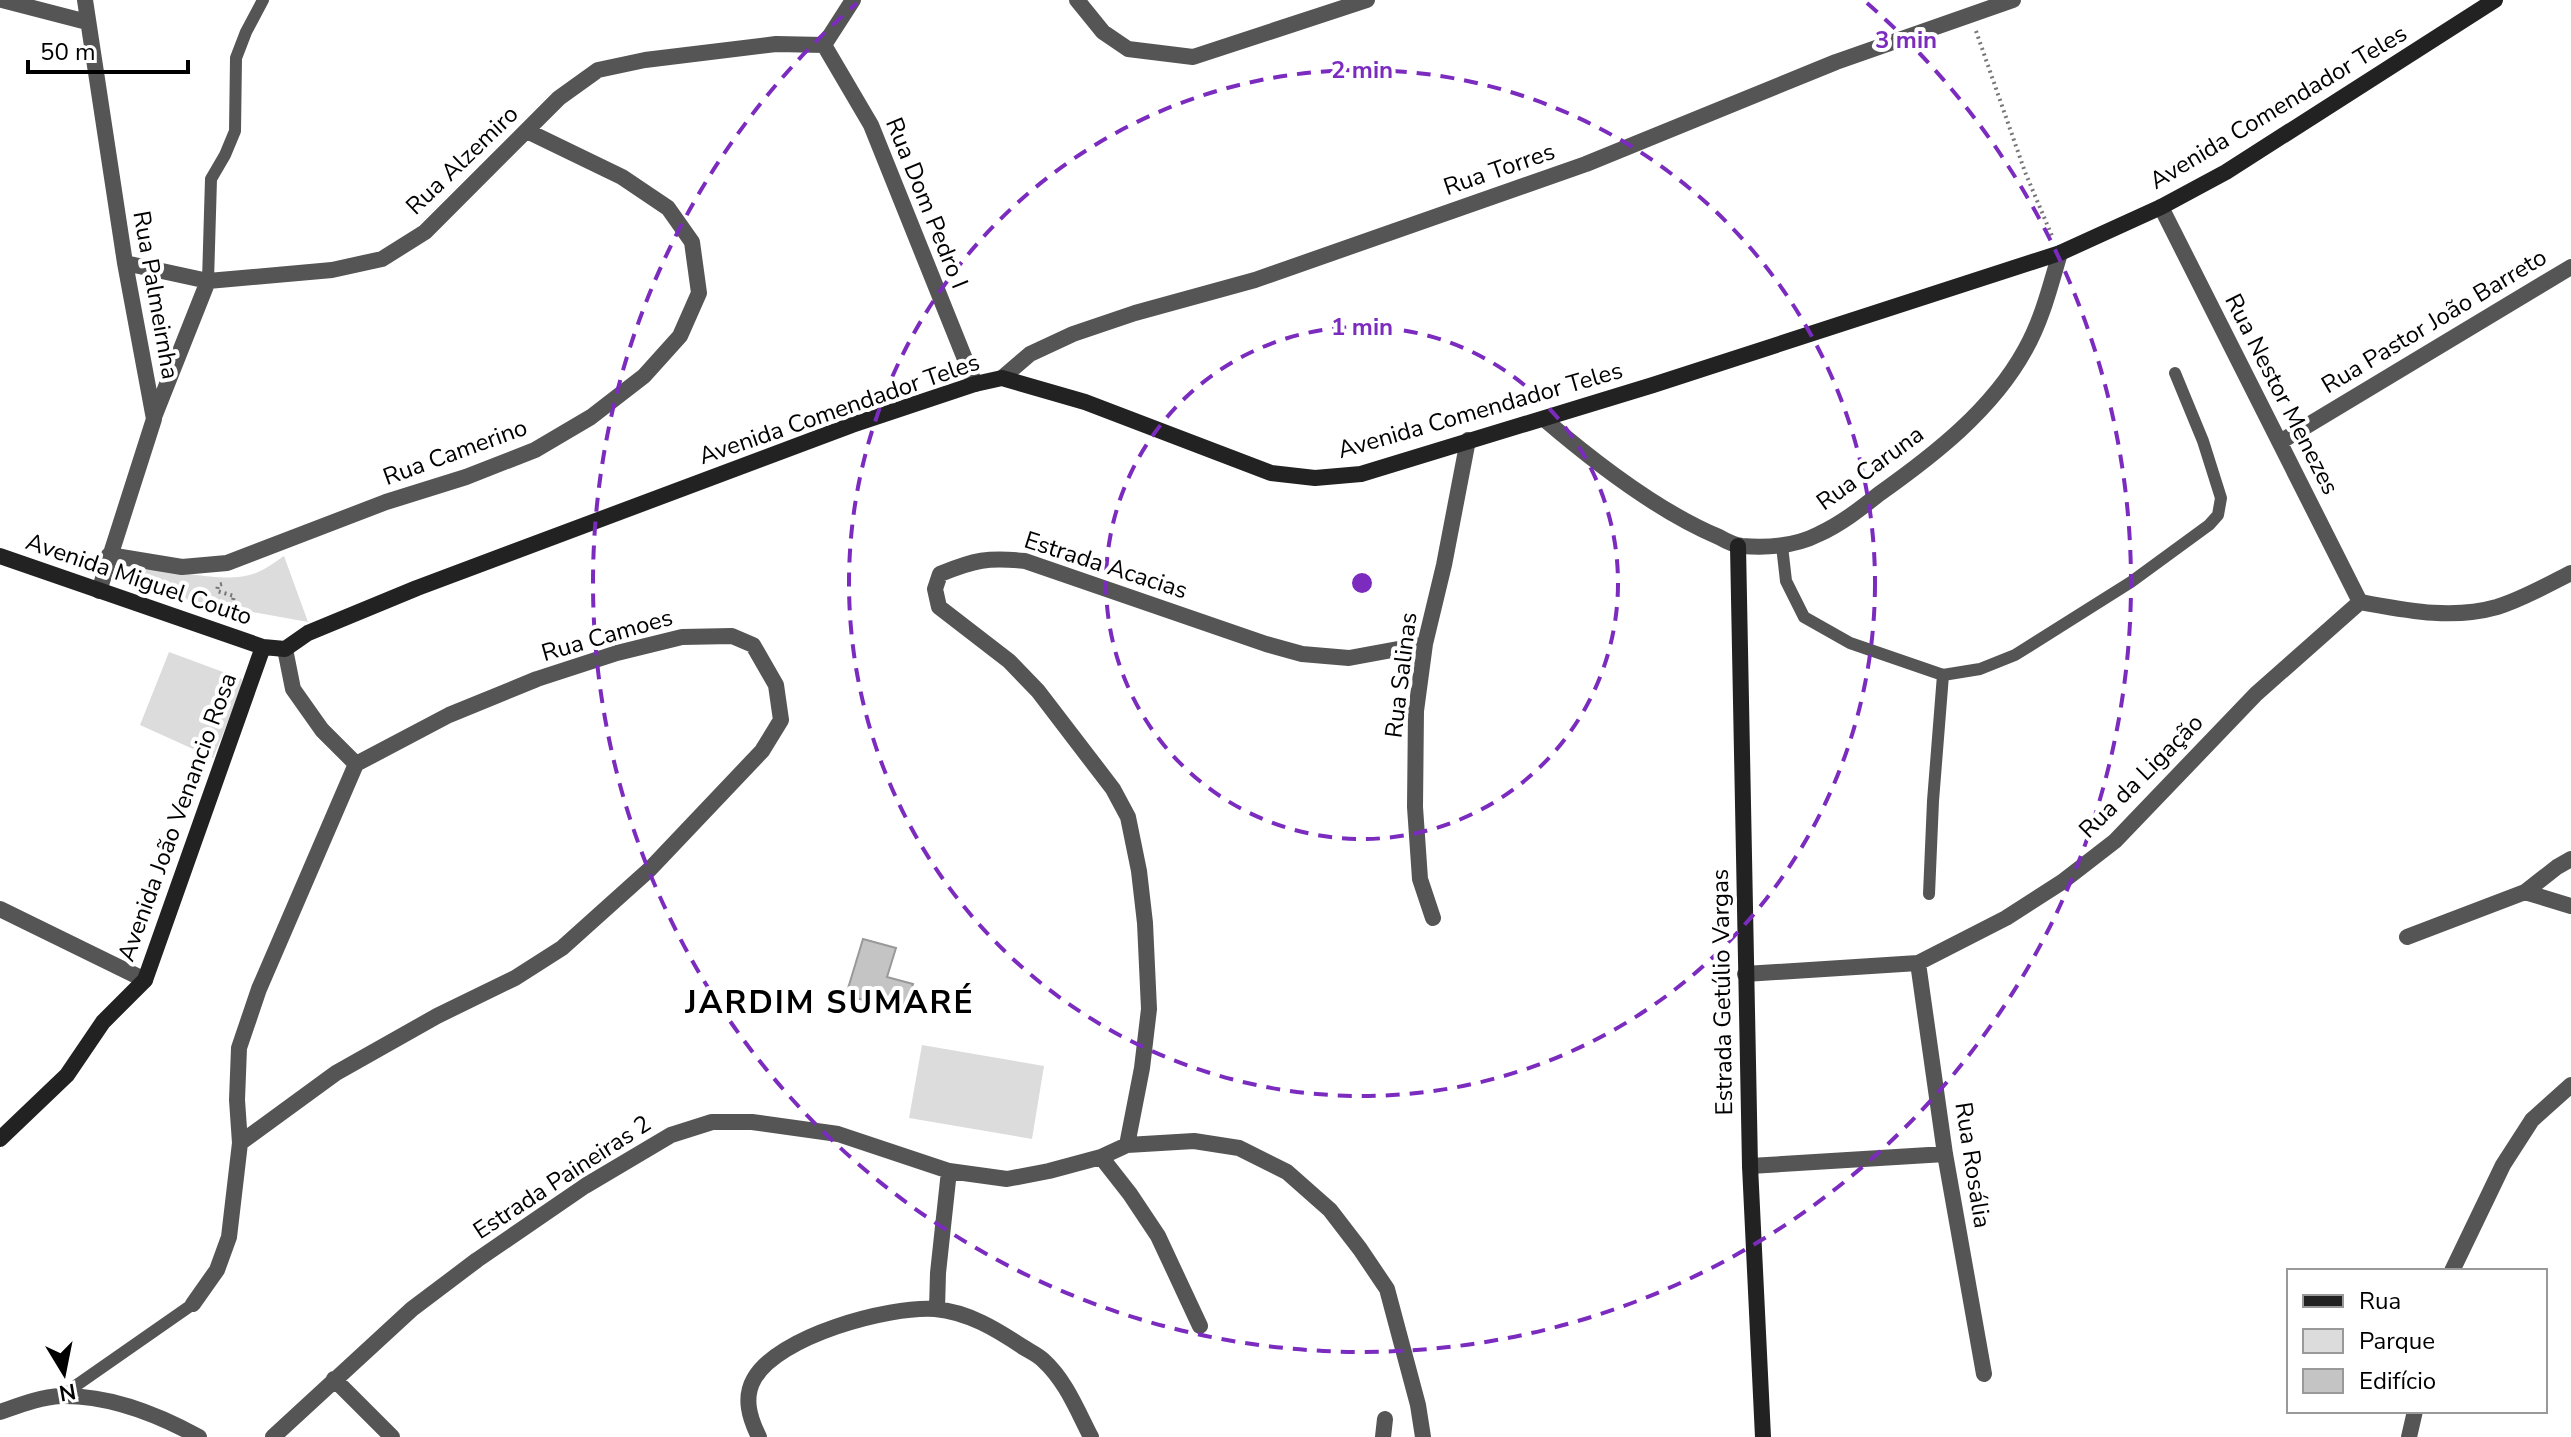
<svg xmlns="http://www.w3.org/2000/svg" width="2571" height="1437" viewBox="0 0 2571 1437" font-family="'Nunito Sans',sans-serif">
<rect width="100%" height="100%" fill="#fff"/>
<path fill="#dcdcdc" d="M284,556L308,622L197,602L130,584L127,577L134,570C171,566 222,586 256,573C266,569 275,562 284,556Z
M169,652L242,679L240,693L213,758L140,725Z
M922,1045L1044,1066L1032,1139L909,1118Z"/>
<path fill="#c4c4c4" stroke="#999" stroke-width="2" d="M863,939L896,948L887,977L913,984L905,1012L846,995Z"/>
<g fill="none" stroke-linecap="round" stroke-linejoin="round">
<path stroke="#777" stroke-width="4" stroke-dasharray="2 4" stroke-linecap="butt" d="M1976,31L2025,172L2052,236
M222,584L218,585L217,591L234,596L229,619"/>
<path stroke="#555" stroke-width="12" d="M208,281L211,179L225,155L235,131L236,58L246,32L263,0
M1782,546L1786,581L1804,617L1850,643L1943,675L1980,669L2015,655L2131,582L2209,525L2218,515L2221,498L2203,441L2175,373
M1929,894L1933,801L1943,675
M61,1396L193,1304"/>
<path stroke="#555" stroke-width="16" d="M2,0L87,22
M85,0L125,263L154,419L99,591
M1077,0L1103,32L1128,49L1193,57L1367,0
M824,45L871,125L975,384
M824,45L853,0
M2161,207L2360,602
M125,263L208,281L332,270L382,259L425,232L559,98L598,70L645,60L776,44L824,45
M1002,378L1030,354L1073,334L1135,313L1255,280L1586,164L1836,62L2013,0
M154,417L208,281
M1544,419C1593,461 1659,512 1719,537C1726,541 1734,545 1742,546C1767,548 1796,546 1819,534C1841,524 1860,509 1879,494C1934,455 1992,410 2025,350C2042,320 2050,287 2060,253
M2280,442L2571,267
M109,555L182,567L227,563L386,502L466,477L535,450L591,417L644,376L680,336L699,293L692,242L668,208L622,177L527,131
M2360,602C2405,610 2451,620 2497,607C2523,599 2547,585 2571,573
M285,649L293,689L322,730L356,764
M2525,892L2571,906
M0,909L145,980
M1433,918L1420,879L1415,807L1416,711L1425,644L1444,565L1468,440
M2407,937L2525,892L2557,867L2571,859
M1918,963L1945,1154L1984,1374
M1745,974L1918,963L2006,918L2062,882L2115,841L2256,694L2360,602
M1127,1145L1142,1068L1149,1009L1145,923L1139,871L1128,817L1113,789L1038,691L1009,661L939,607L935,589L940,574C974,560 988,557 1025,561L1266,644L1302,654L1349,658L1425,644
M1101,1157L1130,1194L1158,1236L1200,1326
M1750,1166L1945,1154
M2452,1271L2503,1165L2532,1120L2571,1085
M193,1304L217,1270L229,1237L240,1143L237,1100L239,1048L259,989L356,764L449,715L537,679L617,653L682,637L732,636L753,645L776,685L781,720L762,751L650,869L562,948L515,978L437,1016L336,1073L240,1143
M937,1309L938,1273L949,1171
M334,1379L392,1437
M0,1412C20,1405 40,1397 61,1396C108,1395 159,1415 199,1437
M273,1437L412,1309L477,1260L585,1186L671,1135L712,1122H752L838,1134L949,1171L1007,1179L1049,1171L1101,1157L1127,1145L1194,1141L1239,1148L1287,1172L1330,1210L1360,1249L1387,1289L1418,1405L1423,1437
M759,1437C750,1419 743,1398 754,1379C778,1336 888,1306 935,1309C968,1312 996,1329 1023,1347C1029,1351 1038,1355 1043,1360C1066,1381 1077,1410 1091,1437
M1383,1437L1385,1419
M2409,1437L2415,1411"/>
<path stroke="#222" stroke-width="16" d="M1738,546L1750,1166L1763,1437
M0,556L263,647L285,649L308,633L417,588L852,425L975,384L1002,378L1085,402L1271,473L1315,478L1361,474L1653,385L2060,253L2161,207L2226,172L2495,0
M0,1139L67,1075L103,1022L145,980L263,647"/>
</g>
<g fill="none" stroke="#7b2cbf" stroke-width="4" stroke-dasharray="14 10">
<circle cx="1362" cy="583" r="256"/>
<circle cx="1362" cy="583" r="513"/>
<path d="M1867 3A769 769 0 1 1 857 3"/>
</g>
<g text-anchor="middle" stroke-width="8" stroke-linejoin="round" paint-order="stroke">
<g font-size="24" fill="#000" stroke="#fff">
<text transform="translate(2278 107) rotate(-31)" y="8">Avenida Comendador Teles</text>
<text transform="translate(462 160) rotate(-44)" y="8">Rua Alzemiro</text>
<text transform="translate(1499 169) rotate(-19)" y="8">Rua Torres</text>
<text transform="translate(927 203) rotate(68)" y="8">Rua Dom Pedro I</text>
<text transform="translate(156 295) rotate(80)" y="8">Rua Palmeirnha</text>
<text transform="translate(2434 321) rotate(-31)" y="8">Rua Pastor João Barreto</text>
<text transform="translate(2282 394) rotate(63)" y="8">Rua Nestor Menezes</text>
<text transform="translate(839 409) rotate(-19)" y="8">Avenida Comendador Teles</text>
<text transform="translate(1480 410) rotate(-16)" y="8">Avenida Comendador Teles</text>
<text transform="translate(455 452) rotate(-20)" y="8">Rua Camerino</text>
<text transform="translate(1870 468) rotate(-36)" y="8">Rua Caruna</text>
<text transform="translate(1106 565) rotate(18)" y="8">Estrada Acacias</text>
<text transform="translate(139 579) rotate(19)" y="8">Avenida Miguel Couto</text>
<text transform="translate(607 635) rotate(-16)" y="8">Rua Camoes</text>
<text transform="translate(1401 675) rotate(-83)" y="8">Rua Salinas</text>
<text transform="translate(2141 776) rotate(-45)" y="8">Rua da Ligação</text>
<text transform="translate(177 817) rotate(-70)" y="8">Avenida João Venancio Rosa</text>
<text transform="translate(1722 992) rotate(-91)" y="8">Estrada Getúlio Vargas</text>
<text transform="translate(1973 1165) rotate(81)" y="8">Rua Rosália</text>
<text transform="translate(562 1177) rotate(-33)" y="8">Estrada Paineiras 2</text>
</g>
<g font-size="32" font-weight="bold" letter-spacing="2" fill="#000" stroke="#fff">
<text x="830" y="1013">JARDIM SUMARÉ</text>
</g>
</g>
<circle cx="1362" cy="583" r="12" fill="#7b2cbf" stroke="#fff" stroke-width="4"/>
<g font-size="24" text-anchor="middle" font-weight="bold" fill="#7b2cbf" stroke="#fff" stroke-width="8" stroke-linejoin="round" paint-order="stroke">
<text x="1906" y="48">3 min</text>
<text x="1362" y="78">2 min</text>
<text x="1362" y="335">1 min</text>
</g>
<rect x="2287" y="1269" width="260" height="144" fill="#ffffff" stroke="#999999" stroke-width="2"/>
<rect x="2303" y="1295" width="40" height="12" fill="#222222" stroke="#999999" stroke-width="2"/>
<text x="2359" y="1309" font-size="24" fill="#000000">Rua</text>
<rect x="2303" y="1329" width="40" height="24" fill="#dcdcdc" stroke="#999999" stroke-width="2"/>
<text x="2359" y="1349" font-size="24" fill="#000000">Parque</text>
<rect x="2303" y="1369" width="40" height="24" fill="#c4c4c4" stroke="#999999" stroke-width="2"/>
<text x="2359" y="1389" font-size="24" fill="#000000">Edifício</text>
<g transform="translate(64 1373) rotate(170)" stroke="#ffffff" stroke-width="6" paint-order="stroke">
<path d="M0-6L14 30L0 20L-14 30Z" fill="#000000"/>
<text y="-12" font-size="22" font-weight="bold" text-anchor="middle" fill="#000000">N</text>
</g>
<path d="M28 60v12h160v-12" fill="none" stroke="#000000" stroke-width="4"/>
<text x="40" y="60" font-size="24" fill="#000000" stroke="#ffffff" stroke-width="6" paint-order="stroke">50 m</text>
</svg>
